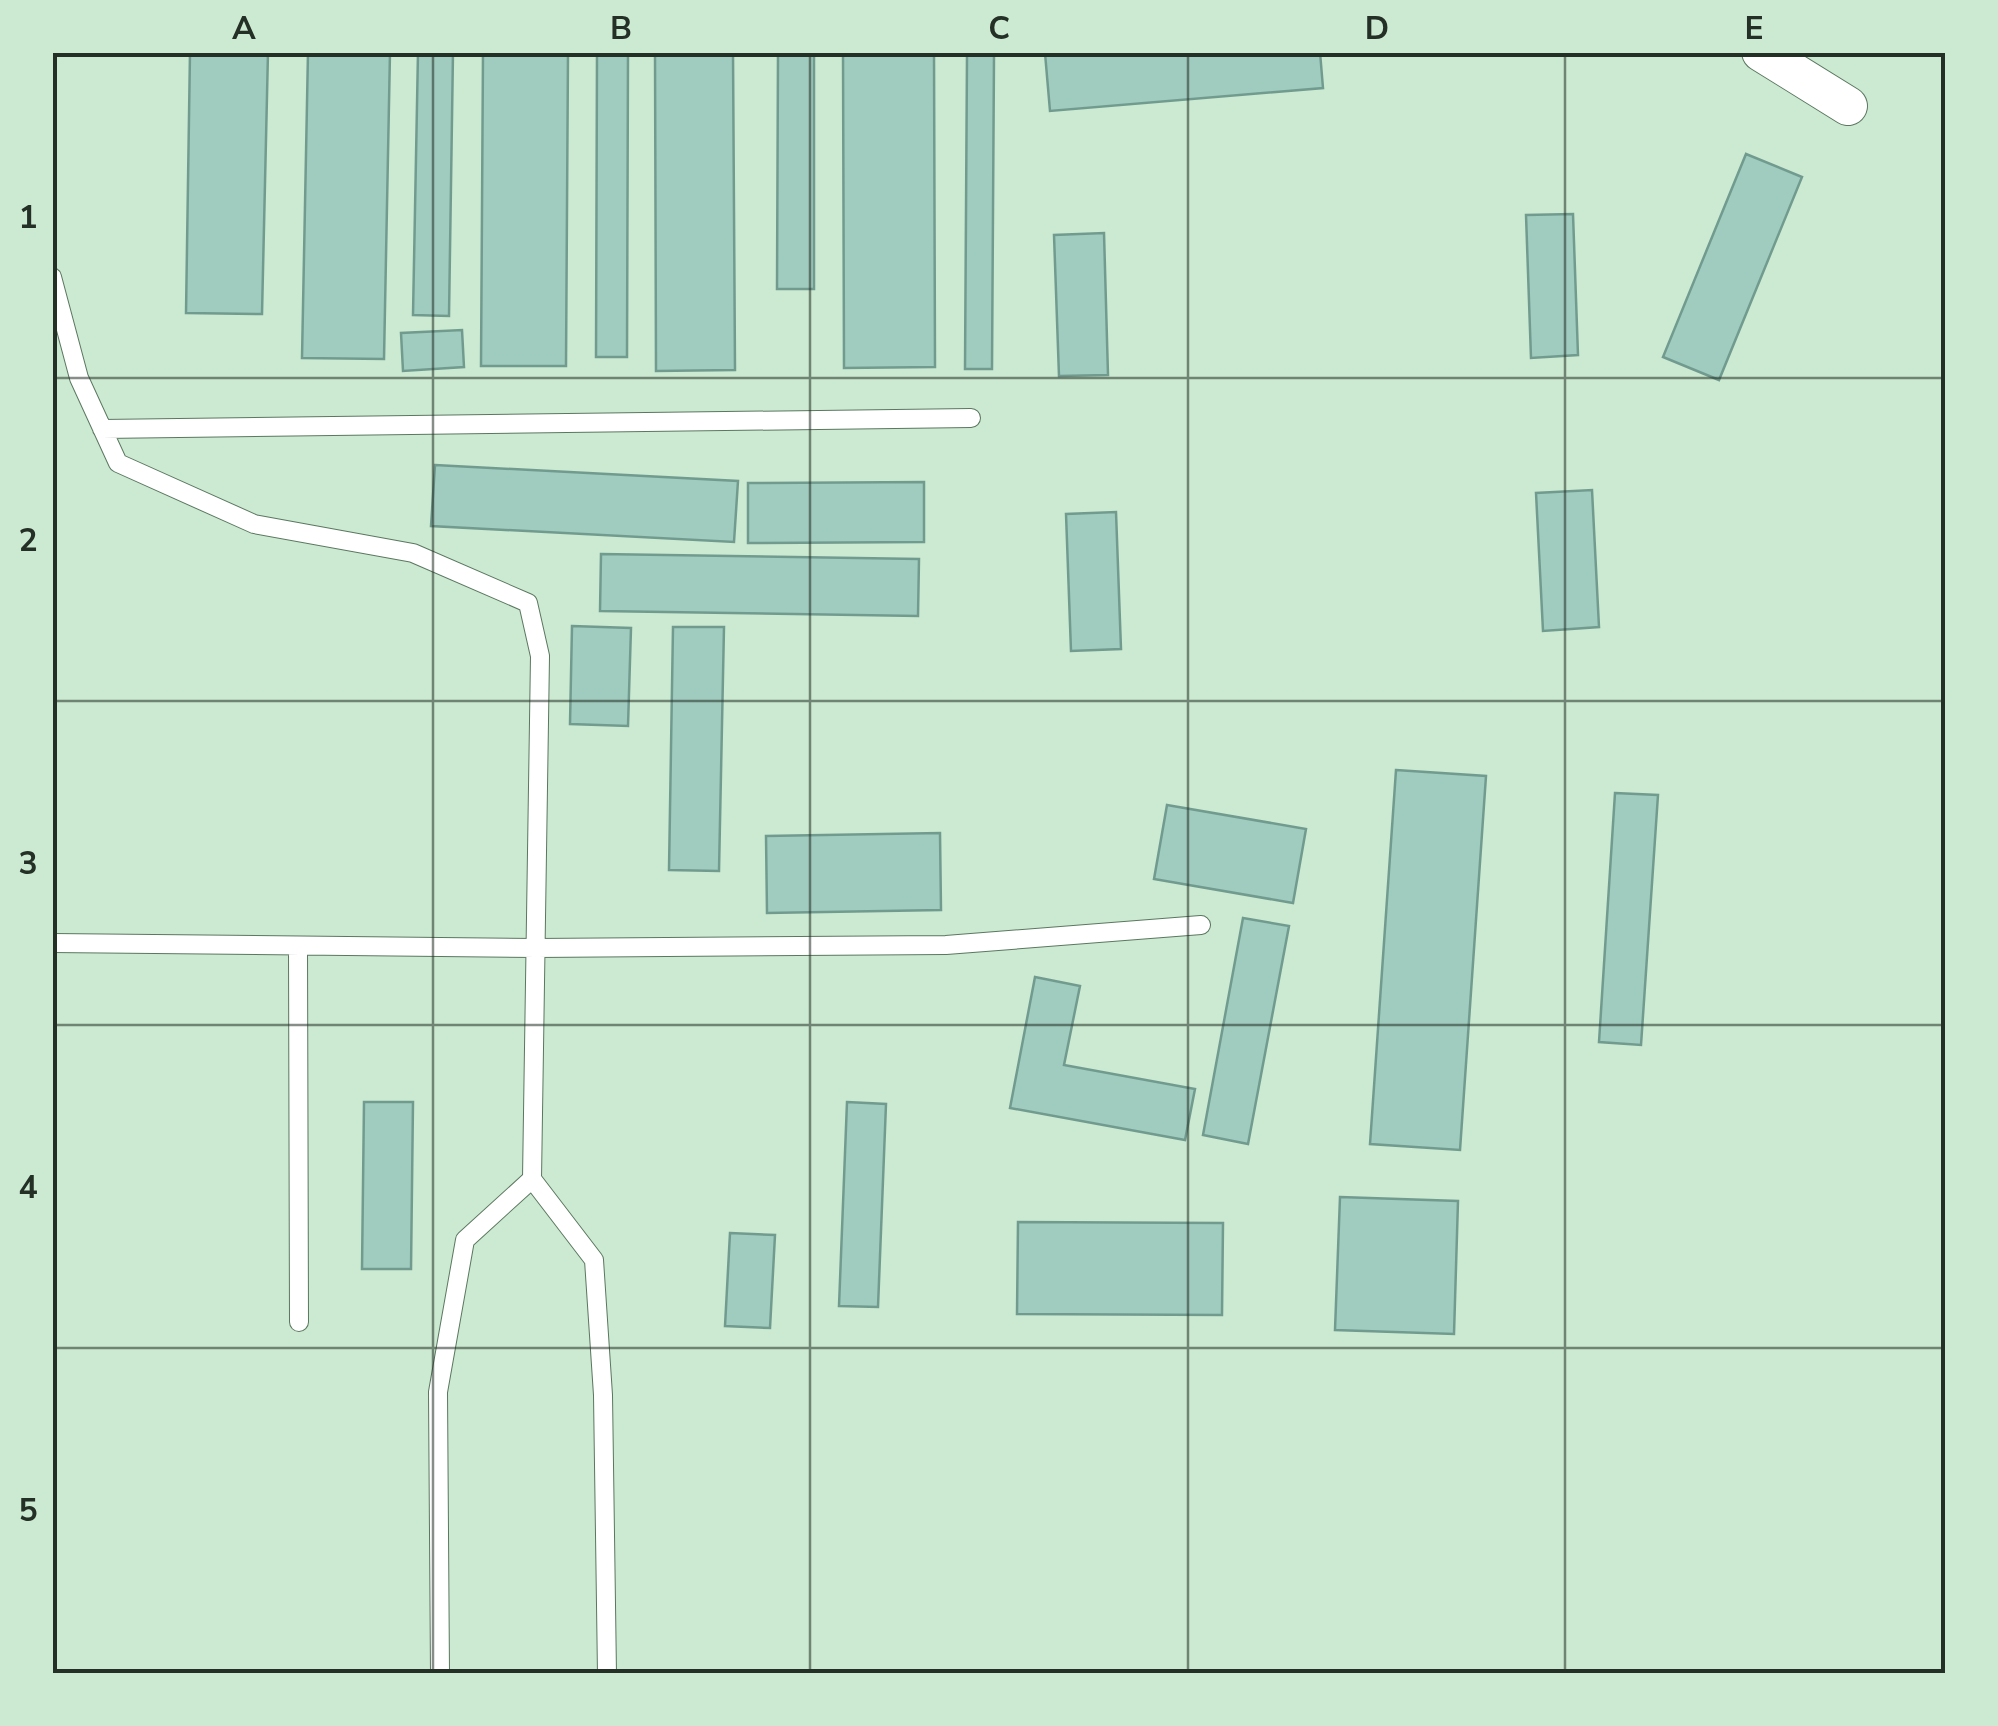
<svg xmlns="http://www.w3.org/2000/svg" width="1998" height="1726" viewBox="0 0 1998 1726" font-family="'Nunito Sans',sans-serif">
<rect width="100%" height="100%" fill="#cbead1"/>
<path fill="#a0cbbf" stroke="#729b90" stroke-width="2.5" d="M190,52H268L262,314L186,313Z
M308,52H390L384,359L302,358Z
M418,52H453L449,316L413,315Z
M483,52H568L566,366H481Z
M597,52H628L627,357H596Z
M655,52H733L735,370L656,371Z
M778,52H814V289H777Z
M843,52H934L935,367L844,368Z
M1320,52L1323,88L1050,111L1045,53Z
M967,55H994L992,369H965Z
M1746,154L1802,177L1719,380L1663,357Z
M1573,214L1578,355L1531,358L1526,215Z
M1104,233L1108,375L1059,376L1054,235Z
M462,330L464,367L403,371L401,333Z
M435,465L738,481L734,542L431,526Z
M924,482V542L748,543V483Z
M1592,490L1599,627L1543,631L1536,493Z
M1116,512L1121,649L1071,651L1066,514Z
M601,554L919,559L918,616L600,611Z
M572,626L631,628L628,726L570,724Z
M673,627H724L719,871L669,870Z
M1396,770L1486,776L1460,1150L1370,1144Z
M1615,793L1658,795L1641,1045L1599,1042Z
M1167,805L1306,829L1293,903L1154,879Z
M940,833L941,910L767,913L766,836Z
M1243,918L1289,926L1248,1144L1203,1135Z
M1035,977L1080,986L1064,1065L1195,1089L1185,1140L1010,1108Z
M364,1102H413L411,1269H362Z
M847,1102L886,1104L878,1307L839,1306Z
M1340,1197L1458,1201L1454,1334L1335,1330Z
M1018,1222L1223,1223L1222,1315L1017,1314Z
M730,1233L775,1235L770,1328L725,1326Z"/>
<g fill="none" stroke-linecap="round" stroke-linejoin="round">
<defs>
<path id="service" d="M52,277L79,378L118,463L254,524L413,553L528,603L540,656L532,1179L594,1260L603,1395L607,1674
M102,429L971,418
M52,943L536,948L946,945L1201,925
M298,946L299,1322
M440,1674L438,1392L465,1240L532,1179"/>
<path id="minor" d="M1761,52L1848,106"/>
</defs>
<use href="#service" stroke="#5b7760" stroke-width="20"/>
<use href="#minor" stroke="#5b7760" stroke-width="40"/>
<use href="#service" stroke="#fff" stroke-width="18"/>
<use href="#minor" stroke="#fff" stroke-width="38"/>
</g>
<path fill="none" stroke="#243026" stroke-width="2.5" stroke-opacity="0.55" d="M433,52V1674M810,52V1674M1188,52V1674M1565,52V1674M52,378H1946M52,701H1946M52,1025H1946M52,1348H1946"/>
<rect width="1998" height="1726" fill="none" stroke="#cbead1" stroke-width="110"/>
<rect x="55" y="55" width="1888" height="1616" fill="none" stroke="#243026" stroke-width="4"/>
<g font-size="32" text-anchor="middle" font-weight="bold" fill="#243026">
<text x="244" y="39">A</text>
<text x="621" y="39">B</text>
<text x="999" y="39">C</text>
<text x="1377" y="39">D</text>
<text x="1754" y="39">E</text>
<text x="28" y="228">1</text>
<text x="28" y="551">2</text>
<text x="28" y="874">3</text>
<text x="28" y="1198">4</text>
<text x="28" y="1521">5</text>
</g>
</svg>
